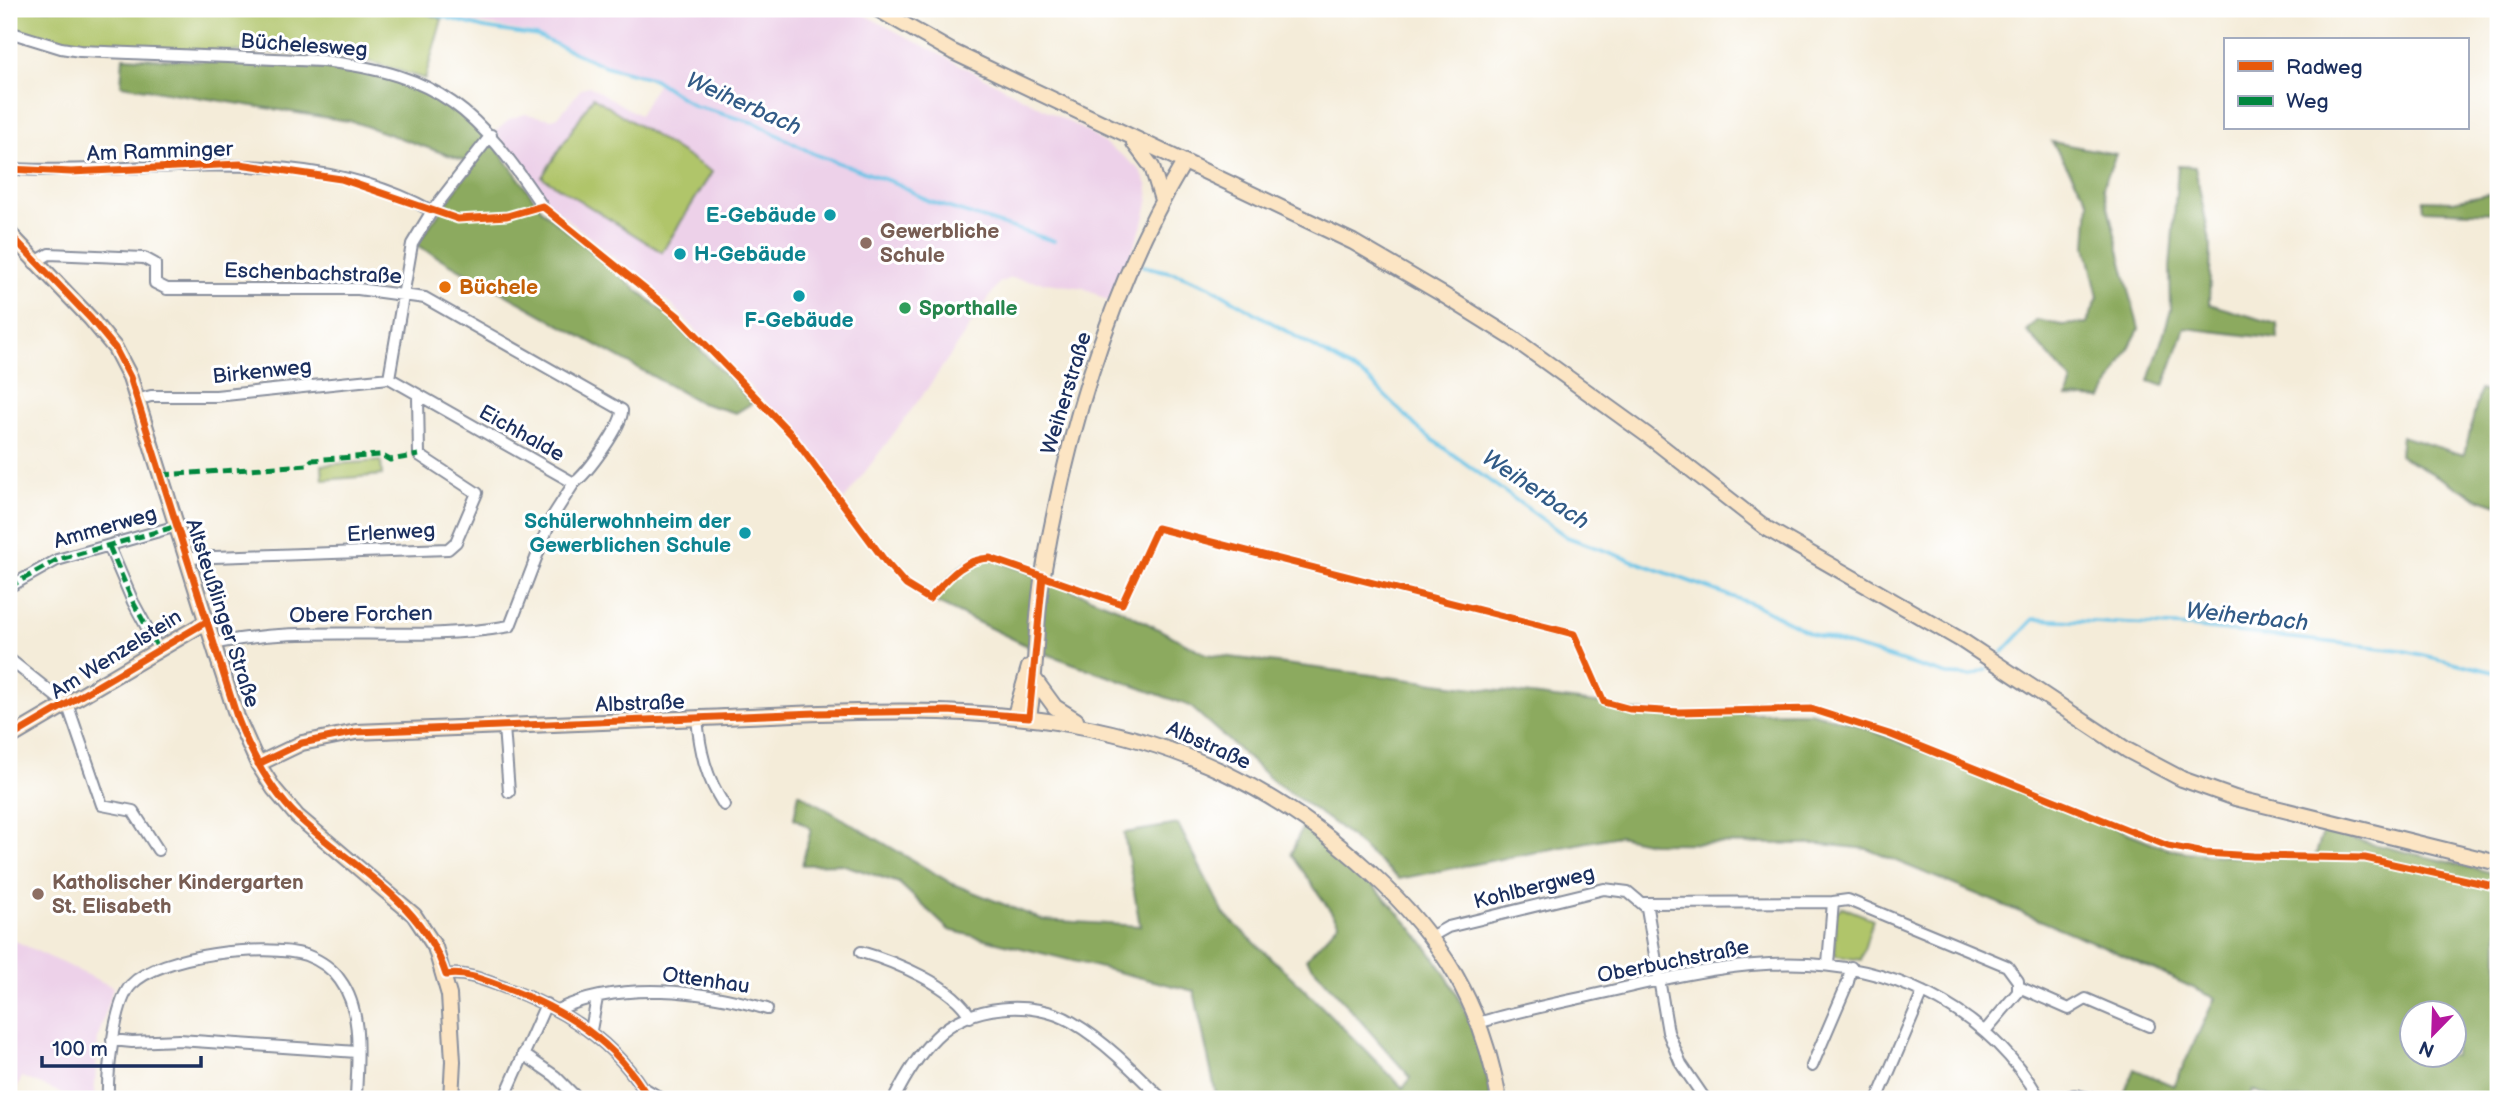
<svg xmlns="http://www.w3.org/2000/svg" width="2507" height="1108" viewBox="0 0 2507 1108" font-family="'Balsamiq Sans',sans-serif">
<rect width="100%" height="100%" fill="#fff"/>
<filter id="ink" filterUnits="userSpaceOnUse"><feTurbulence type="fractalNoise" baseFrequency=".0143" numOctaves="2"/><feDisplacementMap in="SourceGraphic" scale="14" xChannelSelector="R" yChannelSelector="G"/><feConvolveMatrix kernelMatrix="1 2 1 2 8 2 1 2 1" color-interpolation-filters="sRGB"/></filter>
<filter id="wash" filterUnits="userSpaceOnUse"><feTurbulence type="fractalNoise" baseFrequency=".00686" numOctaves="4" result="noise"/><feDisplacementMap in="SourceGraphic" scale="28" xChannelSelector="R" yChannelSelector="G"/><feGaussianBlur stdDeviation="1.57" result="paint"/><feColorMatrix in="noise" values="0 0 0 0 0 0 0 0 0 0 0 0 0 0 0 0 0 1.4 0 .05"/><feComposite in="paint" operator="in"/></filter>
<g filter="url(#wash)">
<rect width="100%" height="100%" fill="#f4ecd9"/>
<path fill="#edd1e9" d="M423,9H853L1086,131L1123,156L1140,170L1147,184L1149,199L1144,220L1112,303L1084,288L1010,278L999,283L930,385L844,500L793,432L674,307L549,204L495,132L510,119L525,114L552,119L558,117L582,88L589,86L639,115L659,81L605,64L536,34L443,16Z
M9,938L113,987L98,1038L94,1099H76L22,1077L12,1099H9Z"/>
<path fill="#b0c56a" stroke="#667a64" stroke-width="2" d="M9,9H413L442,19L425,79L364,60L324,55L58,44L9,29Z
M593,97L712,172L662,252L542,177Z
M381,461L382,475L323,480L322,465Z
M1842,907L1873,919L1861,960L1835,956L1836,912Z"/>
<path fill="#8caa5e" stroke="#546c5e" stroke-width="2" fill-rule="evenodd" d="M123,57L361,69L417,87L439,97L491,140L543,211L666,314L752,403L736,413L701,403L416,245L474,164L354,122L121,85Z
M2052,142L2116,154L2103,187L2139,329L2102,399L2067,397L2072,381L2027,331L2037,320L2063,325L2087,323L2098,297L2086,246L2089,202Z
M2178,166L2195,167L2211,246L2209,304L2277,324L2278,339L2185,328L2164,386L2149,381L2171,310L2170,269Z
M2498,192V213L2424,210L2423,200L2453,201Z
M2480,390L2498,395V505L2477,498L2399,455L2401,436L2464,455Z
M975,558H990L1120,609L1206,654L1603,704L1630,711L1679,714L1809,712L1852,723L2168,849C2218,858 2265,859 2315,857L2323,832L2498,874V1099H2277L2252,1090L2249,1099H2122L2134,1069L2174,1086L2215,998L2105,947L1867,849L1820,844L1651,843L1618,836L1399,879L1339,827L1272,780L1190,706L1036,650L929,599L960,567ZM2412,1014H2454V1056H2412Z
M799,793L953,884L1043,920L1140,926L1124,833L1178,824L1224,914L1302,987L1403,1088L1411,1078L1306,959L1339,923L1291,854L1304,823C1393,899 1474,978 1491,1099H1217L1194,991L949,930L899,883L841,864L802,865L811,829L794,818Z"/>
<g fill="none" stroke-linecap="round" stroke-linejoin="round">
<path stroke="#68c3e6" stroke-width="3.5" d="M416,9L484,28L537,36L605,66L654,79L694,106L755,123L814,154L898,184L928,201L1054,241
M1143,266L1178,274L1209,286L1367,378L1422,432L1567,537L1758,606L1812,634L1947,675L1971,676L1986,670
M2003,652L2034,619L2192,627L2401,650L2498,673"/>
</g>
</g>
<g filter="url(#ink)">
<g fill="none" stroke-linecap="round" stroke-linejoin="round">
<defs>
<path id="street" d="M9,32L61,48L80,51L322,61C441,74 478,111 542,206
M9,169C149,176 302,139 432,211
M34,263L49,254L144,258L155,264V283L167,289H358L425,298L622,410C624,424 586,475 574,483
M389,378L412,244L432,211L491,135
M140,399L151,396H216L389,378L574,483L551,519L510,626C412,644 311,622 213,644
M109,546L133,602L159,650
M186,558L448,549L456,542L477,493L419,455L418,397
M9,587L57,560L177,526
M9,659L68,706L102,805L133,811L158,850
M697,718C700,752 706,777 724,805
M504,727L509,792
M1643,903L1833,902
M1432,936L1448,927L1604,889L1628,892L1647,908L1668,1032L1681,1064L1705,1099
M861,952C893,961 955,986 970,1017
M1828,964L1833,902L1848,900L2007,966L2018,981V992L1985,1031
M446,975C465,972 484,980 503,987C564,1009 616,1041 649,1099
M2019,987L2069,1009L2086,999L2149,1026
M557,1010C621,980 702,990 767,1009
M1478,1023C1520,1010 1564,1002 1607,992C1715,966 1825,942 1929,995C1977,1019 2013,1053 2040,1099
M591,1030L597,998
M112,1040L132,1042L179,1040L357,1052
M523,1054L555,1076L578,1099
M1812,1066L1848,982L1851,967
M644,1088L662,1099
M1879,1095L1923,992
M108,1099C107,1075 114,1003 131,985C160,954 266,943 306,955C319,960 332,968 340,980C364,1012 357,1061 356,1099
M504,1099L546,1004
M894,1099C905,1077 918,1055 936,1037C969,1004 1033,999 1072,1022C1106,1042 1135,1072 1162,1099
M2061,1099L2074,1095L2095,1099"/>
<path id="secondary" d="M877,9L953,52L1353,242L1442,294L1514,339L1647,435L1766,528L1961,640L2127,750L2182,779L2235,798L2498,863
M1134,143L1152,167L1162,200
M9,233L91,319L115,348L130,377L220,665L237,717L258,764L274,789L297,816L414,915L435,947L449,995L453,1061L451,1099
M1033,677L1055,707L1076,720
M1015,715L1029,667
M1029,717C1037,670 1035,621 1043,574C1067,433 1110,287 1183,164
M9,738L206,622
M258,764L302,743L356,732C471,727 586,723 701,718C955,707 1170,688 1371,873C1442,938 1482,1004 1499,1099"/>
</defs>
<use href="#street" stroke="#888e9c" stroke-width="14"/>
<use href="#secondary" stroke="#888e9c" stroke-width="18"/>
<use href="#street" stroke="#fff" stroke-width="10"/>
<use href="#secondary" stroke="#fce5c4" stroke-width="14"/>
<path stroke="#00873e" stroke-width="5" stroke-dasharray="10 5" stroke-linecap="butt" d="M162,475L307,465L312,460L381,455L390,460L419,455
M109,546L133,602L159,650
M9,587L57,560L177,526"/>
<defs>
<path id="cycleway" d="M9,169L71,172L240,164L341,179L458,219L507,216L542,206L678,316L791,434L885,561L906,585L929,599C947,580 962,559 990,558L1122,604L1157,528L1574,634L1604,702L1630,709L1679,712L1811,709L1889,734L2168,846L2205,853L2253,856L2365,858L2498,887
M9,233L91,319L115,348L130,377L237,717C251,754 269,789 298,817C351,867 423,901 446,975C465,972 484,980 503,987C564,1009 616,1041 649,1099
M9,738L206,622
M258,764L302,743L356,732L815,713L948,711L1029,717L1043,576"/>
</defs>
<use href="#cycleway" stroke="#fff" stroke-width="11"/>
<use href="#cycleway" stroke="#e8590c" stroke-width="7"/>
</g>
</g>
<g fill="#0f9aa8" stroke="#fff" stroke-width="2.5">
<circle cx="830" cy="215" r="7"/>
<circle cx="680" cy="254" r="7"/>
<circle cx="799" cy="296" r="7"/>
<circle cx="745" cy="533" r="7"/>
</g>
<g fill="#8d6e63" stroke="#fff" stroke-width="2.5">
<circle cx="866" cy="243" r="7"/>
<circle cx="38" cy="894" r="7"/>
</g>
<circle fill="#e8710a" stroke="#fff" stroke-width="2.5" cx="445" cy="287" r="7"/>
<circle fill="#2e9e5b" stroke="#fff" stroke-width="2.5" cx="905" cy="308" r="7"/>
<g text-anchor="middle" stroke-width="6" stroke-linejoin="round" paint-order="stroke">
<g font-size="21" fill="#1b2f5e" stroke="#fff">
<text transform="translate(304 45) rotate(4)" y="7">Büchelesweg</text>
<text transform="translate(160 151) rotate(-2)" y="7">Am Ramminger</text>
<text transform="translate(313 273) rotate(2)" y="7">Eschenbachstraße</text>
<text transform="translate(262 371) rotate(-6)" y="7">Birkenweg</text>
<text transform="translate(1066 393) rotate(-73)" y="7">Weiherstraße</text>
<text transform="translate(522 433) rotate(29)" y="7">Eichhalde</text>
<text transform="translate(105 527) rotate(-16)" y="7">Ammerweg</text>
<text transform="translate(391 532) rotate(-3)" y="7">Erlenweg</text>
<text transform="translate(223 613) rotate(72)" y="7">Altsteußlinger Straße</text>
<text transform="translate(361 614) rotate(-1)" y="7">Obere Forchen</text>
<text transform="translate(116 654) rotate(-32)" y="7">Am Wenzelstein</text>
<text transform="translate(640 703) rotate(-2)" y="7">Albstraße</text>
<text transform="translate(1209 745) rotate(24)" y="7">Albstraße</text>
<text transform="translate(1534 887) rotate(-14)" y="7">Kohlbergweg</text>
<text transform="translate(1673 961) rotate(-11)" y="7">Oberbuchstraße</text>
<text transform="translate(706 980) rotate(8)" y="7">Ottenhau</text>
</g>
<g font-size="21" font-weight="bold" fill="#0d838f" stroke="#fff" text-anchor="end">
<text x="816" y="222">E-Gebäude</text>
<text x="694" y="261" text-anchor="start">H-Gebäude</text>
<text x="799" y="327" text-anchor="middle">F-Gebäude</text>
<text x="731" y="528">Schülerwohnheim der<tspan x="731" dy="24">Gewerblichen Schule</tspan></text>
</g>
<g font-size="21" font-weight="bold" fill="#785e54" stroke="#fff" text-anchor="start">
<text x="880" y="238">Gewerbliche<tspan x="880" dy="24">Schule</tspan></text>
<text x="52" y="889">Katholischer Kindergarten<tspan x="52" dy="24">St. Elisabeth</tspan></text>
</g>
<g font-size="21" font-weight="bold" fill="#c56008" stroke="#fff" text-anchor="start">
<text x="459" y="294">Büchele</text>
</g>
<g font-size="21" font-weight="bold" fill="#27864d" stroke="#fff" text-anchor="start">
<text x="919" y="315">Sporthalle</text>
</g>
<g font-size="23" font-style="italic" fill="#325b87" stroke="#fff">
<text transform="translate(744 103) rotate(24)" y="8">Weiherbach</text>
<text transform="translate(1536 489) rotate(34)" y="8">Weiherbach</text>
<text transform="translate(2247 616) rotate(6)" y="8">Weiherbach</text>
</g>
</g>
<rect width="2507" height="1108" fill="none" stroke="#fff" stroke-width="35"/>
<rect x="2224" y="38" width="245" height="91" fill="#ffffff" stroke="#a4acbf" stroke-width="2"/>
<rect x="2238" y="61" width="35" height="10" fill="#e8590c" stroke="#a4acbf" stroke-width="2"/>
<text x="2286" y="74" font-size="21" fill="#1b2f5e">Radweg</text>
<rect x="2238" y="96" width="35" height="10" fill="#00873e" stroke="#a4acbf" stroke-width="2"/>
<text x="2286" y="108" font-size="21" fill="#1b2f5e">Weg</text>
<g transform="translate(2433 1034) rotate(203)"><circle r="33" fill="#ffffff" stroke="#a4acbf" stroke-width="2"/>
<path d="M0-5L12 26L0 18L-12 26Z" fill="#b5179e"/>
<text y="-10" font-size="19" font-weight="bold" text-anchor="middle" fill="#1b2f5e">N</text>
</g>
<path d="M42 1056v10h159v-10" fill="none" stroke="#1b2f5e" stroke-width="3.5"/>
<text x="52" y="1056" font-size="21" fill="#1b2f5e" stroke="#ffffff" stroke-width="5" paint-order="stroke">100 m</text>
</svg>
